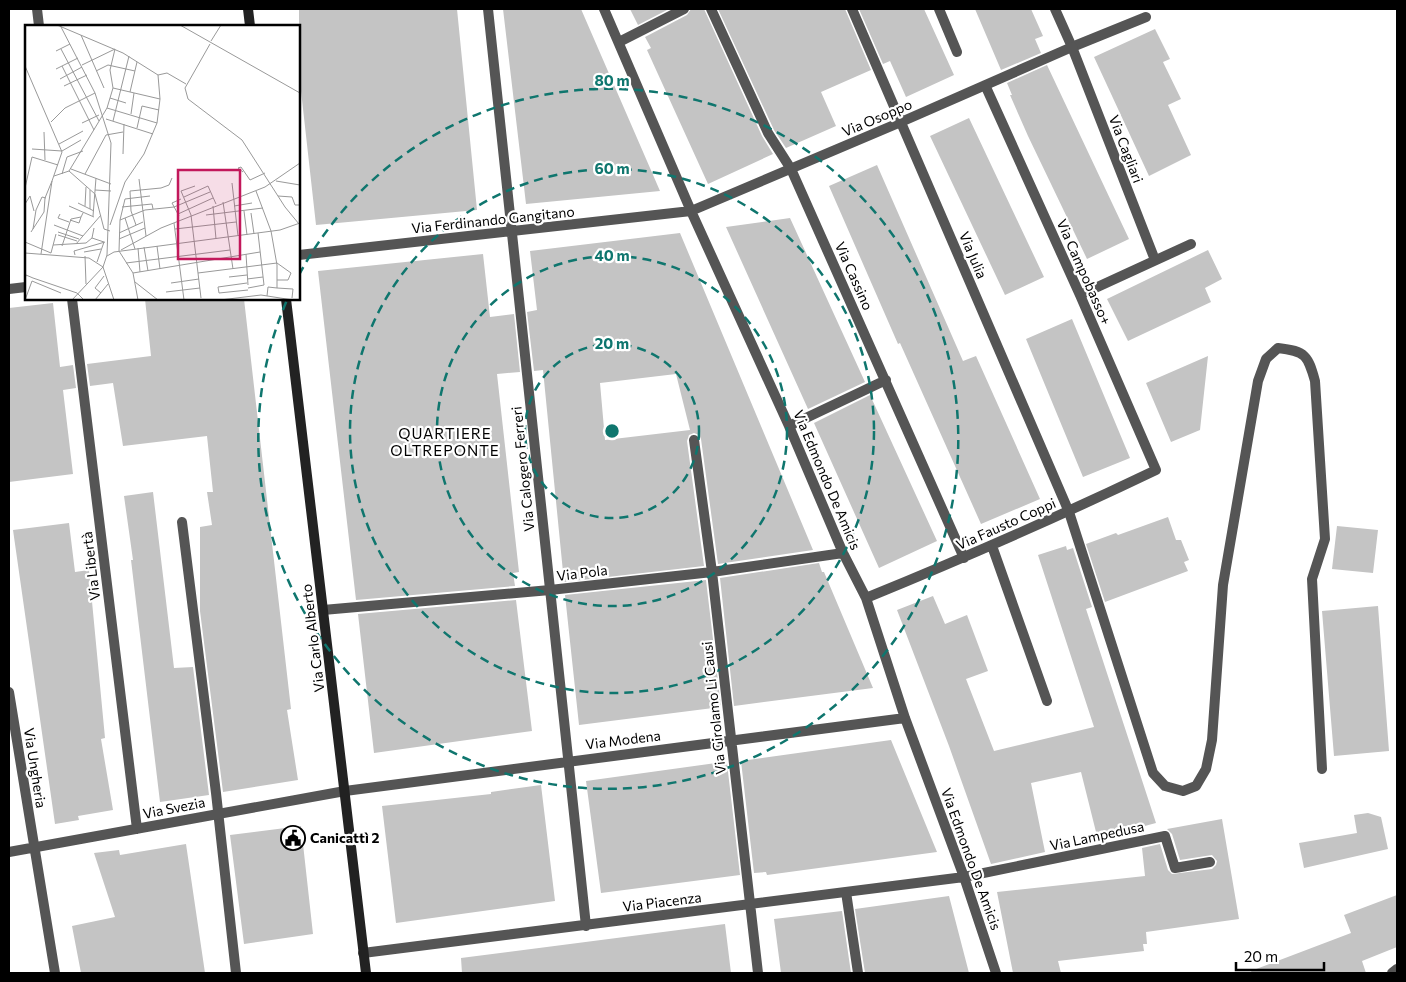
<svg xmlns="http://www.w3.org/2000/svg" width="1406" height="982" viewBox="0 0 1406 982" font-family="Commissioner,sans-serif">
<rect width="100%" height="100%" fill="#fff"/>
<path fill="#c4c4c4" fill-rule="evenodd" d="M299,9H457L477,210L316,225L299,73Z
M503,9H581L660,191L526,204Z
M630,9H669L638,25Z
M691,9H704L762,136L773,154L708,184L647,50L651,48L645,37L687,15Z
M718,9H845L871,70L821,92L836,126L786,148L774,130Z
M859,9H924L954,75L906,97L890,61L883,64Z
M975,9H1031L1043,36L1035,39L1041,53L1001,70Z
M1155,29L1170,59L1163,62L1181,99L1168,105L1191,155L1149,176L1094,57Z
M1047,65L1129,239L1087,259L1028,136L1010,95H1012L1007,83Z
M969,118L1044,277L1005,295L930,136Z
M877,165L963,361L976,356L1040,499L981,524L900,343L898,344L829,186Z
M790,218L865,382L808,409L726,227Z
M680,233L813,550L718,564L701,439L699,435L694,433L689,435L687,441L704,566L564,582L543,370L534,371L527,312L537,310L530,251ZM676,374L690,430L605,440L600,383Z
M1208,250L1222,279L1205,288L1211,302L1128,341L1107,299Z
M483,254L490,317L514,314L520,372L497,374L519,572L513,573L515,586L356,600L318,271Z
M145,299H244L291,709L287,710L298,780L223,792L200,611V527L212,525L207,492H213L207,436L123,446L113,383L90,386L87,364L151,356Z
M53,303L60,367L73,365L76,388L63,390L73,474L9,482V308Z
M1072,319L1130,458L1083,477L1026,339Z
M1208,356L1200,430L1171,442L1146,383Z
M870,395L937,541L879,568L814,423Z
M153,492L174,668L193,667L209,795L160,802L131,560H133L124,496Z
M1168,517L1176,540H1181L1189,560L1184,562L1188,571L1105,602L1086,544L1116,533L1118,535Z
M69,523L75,572L89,570L105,738L101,739L113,810L78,816L79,820L55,824L13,530Z
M1337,526L1378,530L1373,573L1332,569Z
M1066,546L1067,550L1073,548L1092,607L1086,609L1156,823L1107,836H1097L1081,772L1031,783L1045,852L991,864L949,746L897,610L933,596L945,624L967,615L988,671L966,679L994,751L1094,727L1038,555Z
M819,563L822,572H824L873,688L734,706L720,578Z
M706,580L721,707L579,725L565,595Z
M516,600L532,731L374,753L358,614Z
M1378,606L1389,751L1334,756L1322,611Z
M891,740L937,852L767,875L766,872L754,873L741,761Z
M716,763V765L727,763L740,875L601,893L586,781Z
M541,785L555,901L396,923L382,806L491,794V792Z
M1368,813L1381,817L1388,849L1304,868L1299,843L1357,833L1354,815Z
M1222,819L1239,919L1146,932L1147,944H1143L1144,951L1058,961L1061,973H1013L997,892L1145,876L1142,848L1160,844L1168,870L1172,874L1212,869L1216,865L1217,861L1212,855L1180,860L1172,834L1167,829Z
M301,826L313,934L244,944L230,835Z
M186,844L205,973H81L72,926L115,917L94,853L119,850L120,855Z
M1397,895V947L1362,961L1366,973H1252L1251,971L1351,933L1344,915Z
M949,896L969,973H865L855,909Z
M842,911L851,973H781L774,919Z
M725,924L731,973H462L461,958Z"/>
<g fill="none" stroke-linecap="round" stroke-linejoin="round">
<path stroke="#555" stroke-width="10" d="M1055,9L1072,47L1146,17
M1069,512L1153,773L1165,786L1183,791L1196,786L1206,769L1212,740L1223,585L1258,381L1266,359L1278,348C1306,351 1308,356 1315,381L1325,539L1312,579L1322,769
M182,522L216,793L236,973"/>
<path stroke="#555" stroke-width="10" d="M37,9L39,26
M488,9L586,926
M604,9L691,211L789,426L843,553L866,598L905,718L964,877L996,973
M711,9L768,133L791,169L964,558
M852,9L1069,512
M939,9L957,52
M619,42L684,9
M299,255L691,211L901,122L1072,47L1155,260
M9,289L26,287
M1080,295L1191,244
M72,299L137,829
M789,426L886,380
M694,440L712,572L758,973
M992,546L1047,701
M866,598C964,558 1060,516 1156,470L1080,295L985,85
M323,610L550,590L712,572L843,553
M9,692L55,973
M9,852L345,791L905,718
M846,892L858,973
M363,953L964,877L1165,836L1175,868L1210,862
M1392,973L1397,969"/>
<path stroke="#222" stroke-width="10" d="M248,9L250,26
M286,299L366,973"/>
</g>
<g fill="none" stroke="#0f766e" stroke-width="2.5" stroke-dasharray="9 6">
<circle cx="612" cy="431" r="87"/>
<circle cx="612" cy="431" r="175"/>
<circle cx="612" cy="431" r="262"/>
<path d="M299 275A350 350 0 1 1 287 300"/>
</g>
<defs>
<symbol id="civic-ring" viewBox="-11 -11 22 22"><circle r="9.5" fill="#fff" stroke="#000" stroke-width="1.5"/><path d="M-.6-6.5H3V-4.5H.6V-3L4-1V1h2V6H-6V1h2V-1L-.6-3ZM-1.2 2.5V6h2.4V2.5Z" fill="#000"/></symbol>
</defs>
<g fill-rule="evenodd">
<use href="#civic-ring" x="279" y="824" width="28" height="28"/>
</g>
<g text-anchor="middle" stroke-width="4.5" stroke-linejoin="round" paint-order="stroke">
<g font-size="14" fill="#000" stroke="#fff">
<text transform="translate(877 118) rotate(-23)" y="5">Via Osoppo</text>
<text transform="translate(1126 149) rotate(69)" y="5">Via Cagliari</text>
<text transform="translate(493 220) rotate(-6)" y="5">Via Ferdinando Gangitano</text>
<text transform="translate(973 255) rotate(67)" y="5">Via Julia</text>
<text transform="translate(1084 272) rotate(66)" y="5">Via Campobasso+</text>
<text transform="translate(854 276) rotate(66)" y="5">Via Cassino</text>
<text transform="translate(523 469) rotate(-96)" y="5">Via Calogero Ferreri</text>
<text transform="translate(827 480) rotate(67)" y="5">Via Edmondo De Amicis</text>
<text transform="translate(1006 524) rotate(-24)" y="5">Via Fausto Coppi</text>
<text transform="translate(91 566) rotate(-97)" y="5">Via Libertà</text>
<text transform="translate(582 573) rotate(-7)" y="5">Via Pola</text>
<text transform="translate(313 638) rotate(-97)" y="5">Via Carlo Alberto</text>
<text transform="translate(714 708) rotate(-96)" y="5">Via Girolamo Li Causi</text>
<text transform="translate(623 740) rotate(-7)" y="5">Via Modena</text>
<text transform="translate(35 768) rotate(81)" y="5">Via Ungheria</text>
<text transform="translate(174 808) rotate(-11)" y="5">Via Svezia</text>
<text transform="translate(1097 836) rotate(-12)" y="5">Via Lampedusa</text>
<text transform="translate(971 859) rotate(70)" y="5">Via Edmondo De Amicis</text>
<text transform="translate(662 902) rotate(-7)" y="5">Via Piacenza</text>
</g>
<g font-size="14" font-weight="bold" fill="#000" stroke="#fff" text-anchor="start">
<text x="310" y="843">Canicattì 2</text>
</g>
<g font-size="15" letter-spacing="1" fill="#000" stroke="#fff">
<text x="445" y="439">QUARTIERE<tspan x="445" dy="17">OLTREPONTE</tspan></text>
</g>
</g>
<g transform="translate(25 25)">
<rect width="275" height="275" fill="#fff"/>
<path fill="none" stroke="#999" stroke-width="1" d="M32,0L98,28L133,50M35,0L70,68L86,118L82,230L78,242L47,275M155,0L275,68M56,10L79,63M186,16L196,0M185,19L160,63L163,74L217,115L260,182L274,199M36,24L74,96M31,26L45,19M57,40L90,24M0,41L37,127L27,156L16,229M37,41L69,105M31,44L53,33M71,46L83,40L110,46M133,50L142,48L161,59M35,54L57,42M39,61L62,50M88,63L135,74M105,67L112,37M85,73L101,78M82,83L132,98M106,89L109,68M81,94L128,109M88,96L104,31M26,97L40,83L70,68M57,98L74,90M112,103L117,81L134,85M19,107L20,135M34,119L58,106M7,124L37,126L56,115M98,129L99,99M46,144L86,159M44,146L70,169L79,204L85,206M218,147L213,143L216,142L225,155L240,148M37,149L42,132L58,126M60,149L81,110L98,107M29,151L44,146L82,83L88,63L85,45L90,24M114,154L121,211M251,156L275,160M207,158L213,211M170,161L156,166L166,190L176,273M0,163L7,132L33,140M70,165L86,166M231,166L246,206L252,240V263M253,171L267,172L270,180H275M159,172L183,161L191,179M198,177L208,244M53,178L69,186M0,179L5,171L9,186M44,181L69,192M60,181L61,162M188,181L191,214M209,181L227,178M97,182L127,179L128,184M65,184V165M219,186L222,210M226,188L229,209M35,189L33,193L44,197M153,189L188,173M181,190L238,183M68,191L71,153M154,191L147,178L156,174M100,193L110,224M45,195L54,198L56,192M95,195L120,185L149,182L185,167M149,198L159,275M29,200L58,211M85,200L100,157L119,129L132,98L135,74L133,50M111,200L106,186L105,166L136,163L144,160L147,153M69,203L67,213L79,217L72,237M8,204L11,185L17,172L21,173M150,204L211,197M6,207L19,187L20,173L27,156M33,207L54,214M94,208L118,197M33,210L52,216M94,214L120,203M0,217L26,228M51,219L76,190M28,220L61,218L67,213M37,221L46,194L56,192L58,188M132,221L135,244M119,222L123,246M113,223L115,247M96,225L136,203L240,162L275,138M59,227L76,224M0,228L64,233L78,242L89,275M26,228L31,209M221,229L223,260M50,230L49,226L80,217M60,231L61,259M82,231L89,227L255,205L275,198M101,238L205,225M108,248L235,227M173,248L252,238L266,248L263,255H252M204,252L222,250M0,254L1,250L8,253L52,268L59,275M222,254L238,252M110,257L133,275M146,258L174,254M222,258L193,262L194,268L223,265M223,263L239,260L233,208M141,267L175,263M76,268L70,263L79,251M242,271L243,262L252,263L268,264L267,273M0,275L7,256L36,268M70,275L83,259M113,275L108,248L94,226L95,195L100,174L125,171M169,275H193M195,275L236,270L268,275"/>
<path fill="#c2185b" fill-opacity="0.15" stroke="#c2185b" stroke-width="2.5" d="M153,145H215V234H153Z"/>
<rect width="275" height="275" fill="none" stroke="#000" stroke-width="2.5"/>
</g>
<circle cx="612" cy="431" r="8" fill="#0f766e" stroke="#fff" stroke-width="2.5"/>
<g font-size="15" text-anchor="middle" font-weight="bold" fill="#0f766e" stroke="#fff" stroke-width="4.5" stroke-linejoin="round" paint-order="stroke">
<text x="612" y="86">80 m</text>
<text x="612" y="174">60 m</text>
<text x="612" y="261">40 m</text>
<text x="612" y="349">20 m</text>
</g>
<rect width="1406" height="982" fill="none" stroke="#000000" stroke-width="20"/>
<path d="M1236 962v8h88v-8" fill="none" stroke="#000000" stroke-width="2.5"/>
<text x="1244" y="962" font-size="15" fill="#000000" stroke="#ffffff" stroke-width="4" paint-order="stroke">20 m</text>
</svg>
